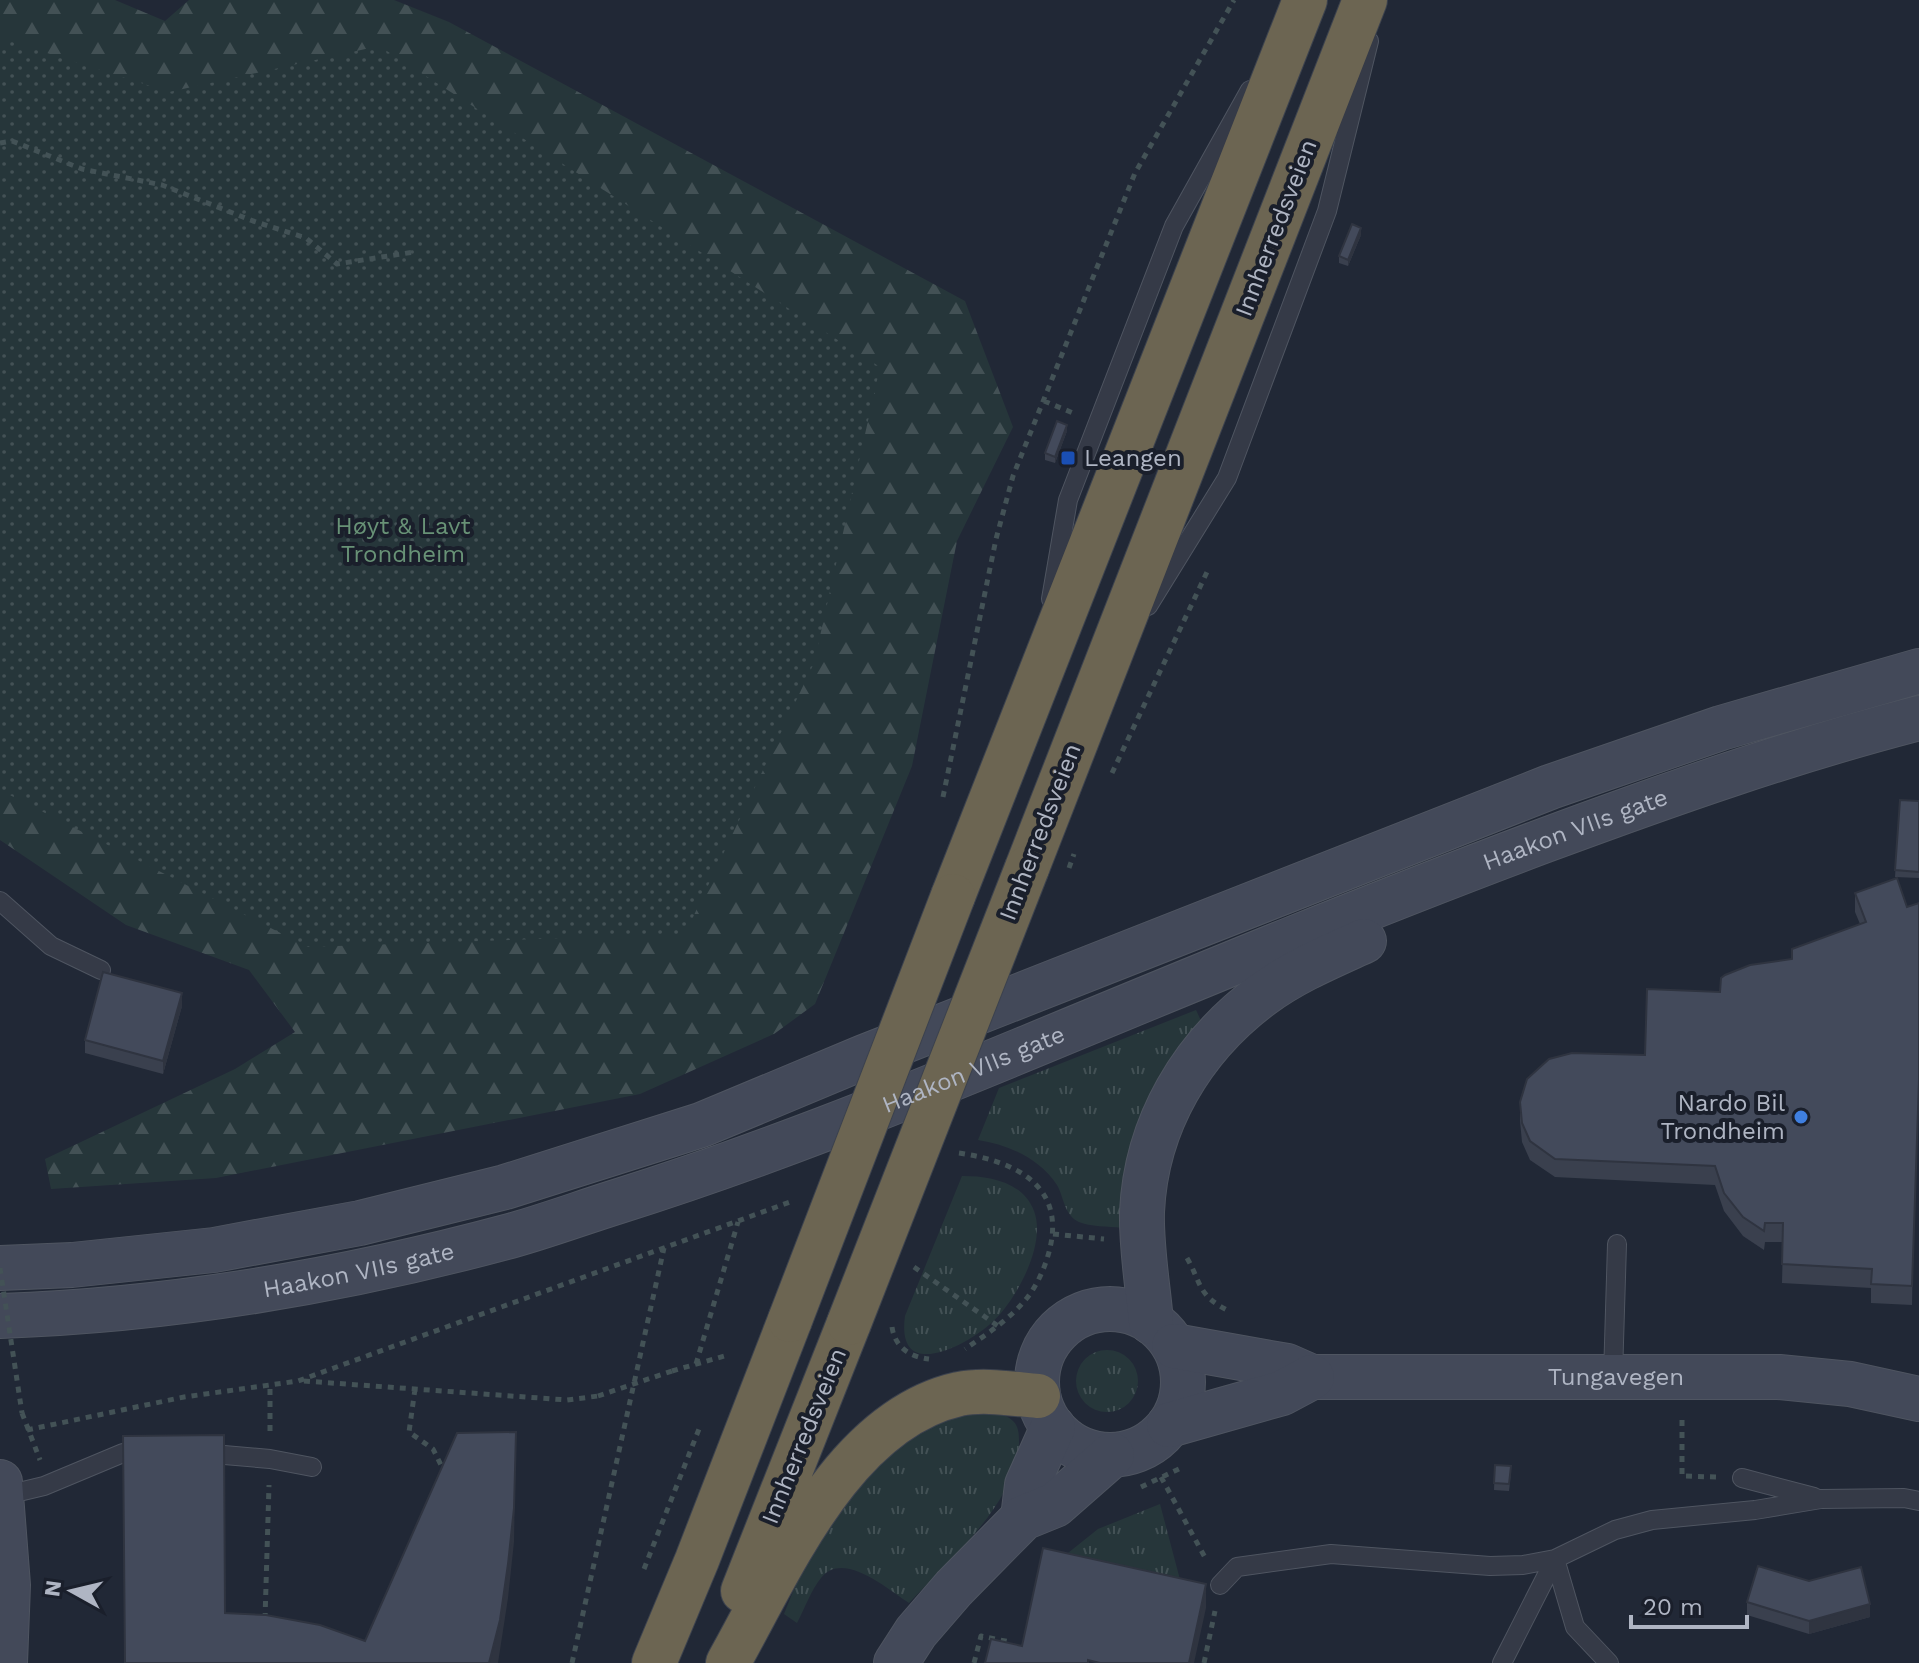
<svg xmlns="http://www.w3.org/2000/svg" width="1919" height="1663" viewBox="0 0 1919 1663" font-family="'Work Sans',sans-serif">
<defs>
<pattern id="grass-tufts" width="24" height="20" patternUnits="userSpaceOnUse" patternTransform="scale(2)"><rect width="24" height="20" fill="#26363a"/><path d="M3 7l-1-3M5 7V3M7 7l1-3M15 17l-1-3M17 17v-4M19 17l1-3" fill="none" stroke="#435155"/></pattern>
<pattern id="forest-firs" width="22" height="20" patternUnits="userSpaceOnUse" patternTransform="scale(2)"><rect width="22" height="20" fill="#26363a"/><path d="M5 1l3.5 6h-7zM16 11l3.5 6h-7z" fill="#435155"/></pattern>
<pattern id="park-dots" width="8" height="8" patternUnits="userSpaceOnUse" patternTransform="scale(2)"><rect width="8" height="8" fill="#26363a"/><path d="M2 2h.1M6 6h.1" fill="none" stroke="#435155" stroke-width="1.8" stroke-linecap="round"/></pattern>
</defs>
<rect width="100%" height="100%" fill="#212836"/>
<path fill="url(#grass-tufts)" d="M1196,1010L1202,1023L1122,1228C1109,1226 1090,1227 1079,1222C1064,1215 1064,1197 1057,1185C1039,1158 1009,1145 978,1140L999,1088Z
M962,1176C990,1176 1023,1182 1034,1211C1047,1245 1015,1303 989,1325C962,1348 896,1381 905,1316Z
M1076 1381a31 31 0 1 1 62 0a31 31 0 1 1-62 0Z
M978,1410C989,1412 1004,1412 1013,1421C1019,1427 1019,1435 1019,1444C1016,1504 948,1561 909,1603C887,1589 843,1550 821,1578C811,1590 805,1608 797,1623L784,1614L806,1559L836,1509L902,1439L945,1418Z
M1160,1504L1183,1591L1053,1565L1098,1529Z"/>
<path fill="url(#forest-firs)" d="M0,0H115L165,21L189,0H394L449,22L965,301L1013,427L957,541L912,766L815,1004L774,1034L640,1094L216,1178L51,1189L45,1159L235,1069L295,1032L249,970L126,925L0,840Z"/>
<path fill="url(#park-dots)" d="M0,38L169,92L379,46L880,367L814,663L685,934L308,947L0,790Z"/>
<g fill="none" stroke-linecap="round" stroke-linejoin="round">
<defs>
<path id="lane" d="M1051,599L1068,500L1174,226L1250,90
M1148,606L1227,478L1327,211L1369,41
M0,901L51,946L101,970
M1613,1376L1617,1244
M201,1453L270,1459L312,1467
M1742,1478L1814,1497
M2,1496L44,1486L123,1453H147
M1555,1559L1575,1627L1609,1663
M1220,1585L1237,1567L1331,1554L1490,1566L1523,1565L1555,1559L1615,1530L1652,1520L1755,1510L1821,1499L1904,1498L1919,1501
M1502,1663L1555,1559"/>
<g id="secondary">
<path d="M0,1268L72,1265L214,1250L360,1223L505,1187L701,1125L864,1057L1550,787L1721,728L1919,671"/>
<circle cx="1110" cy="1382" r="73"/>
<path id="s1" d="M0,1316C173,1310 343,1281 510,1236C546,1226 581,1213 616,1202C759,1157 896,1102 1034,1045C1203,975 1372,905 1543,841C1667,795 1791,751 1919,718"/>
<path d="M1151,1322C1148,1286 1141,1248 1142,1212C1146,1124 1192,1047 1262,995C1293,972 1329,957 1364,941"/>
<path id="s2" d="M1174,1346L1287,1366L1312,1377H1779L1850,1384L1919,1399"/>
<path d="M1169,1425L1282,1393L1312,1377"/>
<path d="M0,1482L8,1585L5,1663"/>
<path d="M1023,1518L1027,1485L1053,1427"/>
<path d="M896,1663L916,1632L954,1588L1023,1518L1055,1505L1112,1455"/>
</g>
<path id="highway" d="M1027,868L1365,0
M953,896L1305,0
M743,1591L849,1323
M654,1663L697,1560L790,1320
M728,1663C781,1569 843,1420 959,1394C984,1389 1013,1394 1038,1396"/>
</defs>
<use href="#lane" stroke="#4f5561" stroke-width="20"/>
<use href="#secondary" stroke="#4f5561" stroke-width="46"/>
<use href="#highway" stroke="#3c424e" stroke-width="46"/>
<path stroke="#435256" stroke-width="5" stroke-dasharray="6 6" stroke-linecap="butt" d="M0,143L12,141L82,169L162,185L253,221L306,238L337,264L414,252
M1044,401L1073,413
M1112,773L1207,572
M943,797L996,539L1013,476L1135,173L1234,0
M959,1153C1013,1161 1065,1184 1050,1248C1046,1265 1038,1284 1027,1298C1010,1319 987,1334 965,1349
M1053,1234L1104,1239
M1187,1258C1202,1284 1197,1295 1229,1311
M914,1267L998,1326
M892,1327C895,1348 911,1357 929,1359
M696,1364L738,1222
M672,1371L728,1355
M304,1381L567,1400L598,1396
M415,1389L409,1432L433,1449L443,1469L442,1473
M22,1413L40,1460
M1682,1420V1476L1717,1477
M27,1430L184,1397L298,1381L790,1202
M270,1431V1384
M1161,1477L1207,1561
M1141,1487L1183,1467
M644,1569L699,1429
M265,1619L269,1485
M572,1663L664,1248
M974,1663L981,1636L1010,1642
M1204,1663L1215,1611"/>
<use href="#lane" stroke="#353a47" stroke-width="18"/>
<use href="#secondary" stroke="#434959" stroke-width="44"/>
<use href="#highway" stroke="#6c6552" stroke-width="44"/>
<defs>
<path id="highway-bridge" d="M790,1320L953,896
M849,1323L1027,868"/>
</defs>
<use href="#highway-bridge" stroke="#3c424e" stroke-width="46" stroke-linecap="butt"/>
<path stroke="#435256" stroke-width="5" stroke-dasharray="6 6" stroke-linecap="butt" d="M1069,868L1074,854
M0,1268L22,1413
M598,1396L672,1371"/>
<use href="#highway-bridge" stroke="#6c6552" stroke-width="44"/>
</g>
<path fill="#3a404e" d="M1361,235L1348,266L1339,263V256Z
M1067,431L1055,463L1045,460V453Z
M1900,800L1919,801V878L1895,877Z
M1855,893L1907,907L1919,903L1912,1305L1871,1303V1288L1782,1283L1783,1242H1765L1764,1250L1743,1236L1724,1211L1715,1185L1555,1177L1530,1160L1522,1142L1520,1121V1102L1645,1055L1720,992L1792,959L1860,924L1855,912Z
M182,1006L163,1074L85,1053V1040Z
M1495,1465L1511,1473L1509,1491L1494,1490Z
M1747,1602L1870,1617L1809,1634L1747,1615Z"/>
<path fill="#2f3440" d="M1361,228V235L1348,266V260Z
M1067,425V431L1055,463V457Z
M182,993V1006L163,1074V1061Z
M516,1432L514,1542L508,1598L498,1663H489Z
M1206,1584V1608L1194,1663H1189Z
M1870,1604V1617L1809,1634V1621Z"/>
<path fill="#434a5b" stroke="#2f3440" stroke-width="2" d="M1352,224L1361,228L1348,260L1339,256Z
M1057,421L1067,425L1055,457L1045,453Z
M1900,800L1919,801V872L1895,870Z
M1897,878L1907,907L1919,903V1080L1912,1286L1871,1284L1872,1269L1782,1264L1783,1223H1765L1764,1231L1743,1217L1724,1193L1715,1166L1555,1159L1530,1141L1522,1123L1520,1102L1527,1079L1549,1059L1572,1053L1645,1055L1647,989L1720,992L1721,978L1725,975L1750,965L1792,959V949L1866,922L1855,893Z
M103,972L182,993L163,1061L85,1040Z
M516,1432L514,1508L508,1564L500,1620L489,1663H125L123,1436L224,1435L225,1613L266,1615L320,1625L365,1641L457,1433Z
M1495,1465L1511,1466L1509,1484L1494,1483Z
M1043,1548L1206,1584L1189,1663H1100L1088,1660V1663H985L991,1639L1022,1646Z
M1758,1566L1809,1581L1861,1567L1870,1604L1809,1621L1747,1602Z"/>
<rect fill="#1a4fb4" stroke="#1a1f2b" stroke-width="3" x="1060" y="450" width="16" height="16" rx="4"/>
<circle fill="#3f7fe0" stroke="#1a1f2b" stroke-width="3" cx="1801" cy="1117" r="8"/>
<g text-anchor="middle" stroke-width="8" stroke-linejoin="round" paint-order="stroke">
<g font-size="24" fill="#afb5c3" stroke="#1a1f2b">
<text transform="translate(1276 228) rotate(-69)" y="8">Innherredsveien</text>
<text dy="8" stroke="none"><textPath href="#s1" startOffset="1658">Haakon VIIs gate</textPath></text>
<text transform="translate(1040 832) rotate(-69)" y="8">Innherredsveien</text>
<text dy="8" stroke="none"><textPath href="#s1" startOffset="1010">Haakon VIIs gate</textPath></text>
<text dy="8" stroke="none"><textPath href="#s1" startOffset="362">Haakon VIIs gate</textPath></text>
<text dy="8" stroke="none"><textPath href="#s2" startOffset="446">Tungavegen</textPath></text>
<text transform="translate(804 1436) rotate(-68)" y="8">Innherredsveien</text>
</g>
<g font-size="24" fill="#afb5c3" stroke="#1a1f2b" text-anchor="start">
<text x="1084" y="466">Leangen</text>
<text x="1785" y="1111" text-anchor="end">Nardo Bil<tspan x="1785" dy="28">Trondheim</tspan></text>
</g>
<g font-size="24" fill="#689276" stroke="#1a1f2b">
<text x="403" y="534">Høyt &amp; Lavt<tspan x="403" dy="28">Trondheim</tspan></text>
</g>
</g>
<g transform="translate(72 1591) rotate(278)" stroke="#1a1f2b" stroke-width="6" paint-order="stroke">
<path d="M0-6L14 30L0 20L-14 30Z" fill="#afb5c3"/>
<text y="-12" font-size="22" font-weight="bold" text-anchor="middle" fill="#afb5c3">N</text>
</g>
<path d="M1631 1615v12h116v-12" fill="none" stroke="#afb5c3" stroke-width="4"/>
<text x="1643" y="1615" font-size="24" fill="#afb5c3" stroke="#1a1f2b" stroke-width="6" paint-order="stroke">20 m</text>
</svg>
